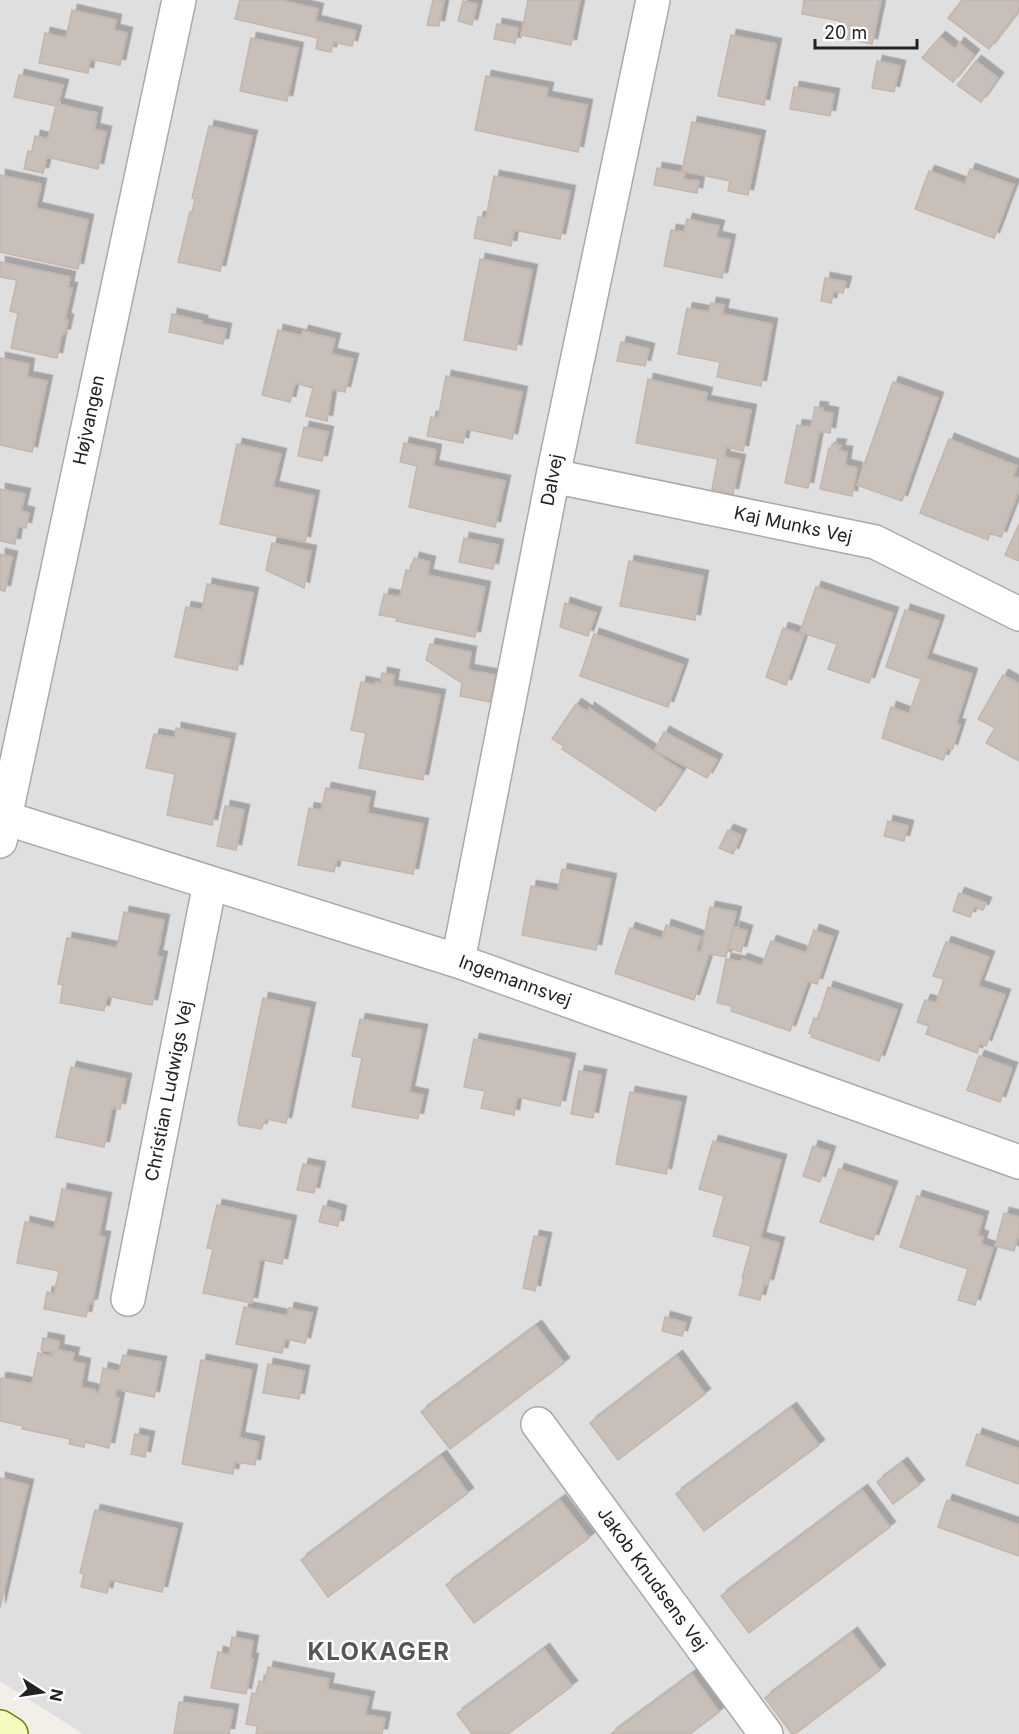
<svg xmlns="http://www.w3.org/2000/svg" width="1019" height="1734" viewBox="0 0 1019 1734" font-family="Inter,sans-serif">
<defs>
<filter id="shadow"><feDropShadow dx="5.5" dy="-5.5" stdDeviation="0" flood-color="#0004"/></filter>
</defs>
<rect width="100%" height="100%" fill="#f2efe9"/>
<path fill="#e0dfdf" d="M0,0H1019V1734H83L0,1681Z"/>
<path fill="#c7bfb8" stroke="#c4b6ab" stroke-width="1.5" filter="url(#shadow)" d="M240,0H280L318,9L315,21L356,31L352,46L333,42L331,52L316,49L318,38L235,19Z
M433,0H444L439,26L427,25Z
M528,0H580L571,45L521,35Z
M804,0H881L872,44L837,37L840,21L802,14Z
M962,0H1019V10L989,49L948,18Z
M463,1L477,4L472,25L458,21Z
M72,10L116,20L114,30L127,33L120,65L90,59L88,73L39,63L45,33L66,38Z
M497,24L518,28L515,43L494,39Z
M731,35L776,44L764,105L718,96Z
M940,37L955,49L959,43L974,55L953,82L922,58Z
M251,38L298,48L287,101L240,91Z
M877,61L900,66L894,92L872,88Z
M976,61L998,78L981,102L957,85Z
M19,75L63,85L58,104L97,113L94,129L106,132L98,169L47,157L43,173L24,169L28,151L32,152L35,136L48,139L56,106L14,97Z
M486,76L548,88L546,97L587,105L578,152L475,130Z
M794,87L834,94L830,116L790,109Z
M692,122L760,136L748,195L728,191L730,181L682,171Z
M209,126L252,136L220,271L178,262L190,212H192L195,199L192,198Z
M657,168L685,173L683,179L699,181L697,193L654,185Z
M970,169L1014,185L994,238L915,209L929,171L965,184Z
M0,175L41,184L36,208L88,220L78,269L0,252Z
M494,176L570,191L560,239L514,230L511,246L474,238L478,217L486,218Z
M687,219L719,226L716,237L730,240L722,278L664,266L671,230L684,232Z
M480,259L532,270L516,350L464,340Z
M0,262L70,277L68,288H72L65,319L68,320L65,334L62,333L57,358L11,348L18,313L10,311L17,280L0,277Z
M825,278L846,282L843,293L834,291L831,303L821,301Z
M711,303L724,305L722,314L772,324L761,386L717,377L720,362L678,354L687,308L709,312Z
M172,314L202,321V324L226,329L223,344L169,332Z
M278,330L302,336L303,331L335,339L331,354L353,359L345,392L332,389L327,421L306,416L313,388L295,383L290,402L262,395Z
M621,342L649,349L645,366L617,361Z
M0,358L29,364L27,377L47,381L32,452L0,445Z
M446,376L522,392L512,439L466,429L463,443L427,436L431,417L438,418Z
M648,379L707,393L705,401L751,410L743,451L726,447L724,457L740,460L733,494L712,489L718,459L636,443Z
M893,382L938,398L902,501L857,485Z
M815,407L823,408L822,411L833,413L830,433L819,431L808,488L785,483L797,425L811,427Z
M304,427L328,432L322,461L298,456Z
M949,439L1017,466L1013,476L1019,478V490L1001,537L990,533L988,540L920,513Z
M404,443L436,450L433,466L505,481L495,527L409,507L417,466L400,462Z
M237,444L281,454L273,487L314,496L305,542L220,524Z
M832,444L841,445L839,451L847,452L845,465L857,468L852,496L820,489L829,448L831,449Z
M0,489L25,494L21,511L29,513L26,528L18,526L15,544L0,541Z
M1019,524V561L1005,555Z
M464,538L498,545L493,569L459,562Z
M272,543L311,551L304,588L266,570Z
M0,554L12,557L5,591L0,590Z
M414,558L430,562L427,575L485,587L475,637L396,621L397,618L379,615L384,594L400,597L406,570L411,571Z
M629,561L703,576L695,620L620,606Z
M207,584L253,593L237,670L175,657L186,607L202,610Z
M816,587L893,613L869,683L828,669L837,644L800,632Z
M565,603L596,613L588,636L560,627Z
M905,610L939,621L926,659L972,674L956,724L960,725L952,750L948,748L943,760L882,738L891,707L909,714L921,679L886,667Z
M783,628L804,635L786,685L766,677Z
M594,634L683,665L668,707L580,676Z
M430,644L471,652L468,670L495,675L490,702L460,696L462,683L426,660Z
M382,673L394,675L392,686L440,695L423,780L359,768L366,733L351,730L361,682L375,685L376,682L381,683Z
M1003,675L1019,684V761L986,743L995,728L978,719Z
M576,704L588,712L589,708L682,771L655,811L562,749L564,746L552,739Z
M176,728L230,739L212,825L167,815L175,774L146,768L154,734L175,738Z
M664,732L717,760L707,778L655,750Z
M326,788L370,797L367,813L423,824L413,874L337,859L334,872L298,865L309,808L321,810Z
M225,806L244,810L236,850L217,846Z
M888,821L908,826L904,841L884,836Z
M728,830L741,835L733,854L719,848Z
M562,869L611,879L596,950L522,935L531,886L558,891Z
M959,893L986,903L983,910L974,907L970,917L953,911Z
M710,907L736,912L726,957L709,954L694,1000L615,973L630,928L662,939L666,925L701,937L696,950L701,952Z
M124,912L164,920L157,956L162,957L152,1005L107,996L104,1011L60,1003L63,985L58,984L67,938L117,948Z
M735,927L747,931L741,952L729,948Z
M814,930L833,937L817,984L808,981L790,1031L731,1011L732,1006L717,1003L726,959L741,962L742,959L762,966L771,941L806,953Z
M946,942L989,957L978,986L1005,995L986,1046L980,1043L977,1053L926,1034L929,1026L917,1022L925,1000L936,1003L944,979L933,976Z
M828,987L897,1010L879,1061L811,1037L813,1035L809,1033L814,1018L818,1019Z
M263,998L310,1008L286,1123L266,1119L261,1129L239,1125L238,1120Z
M360,1019L422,1030L409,1092L423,1095L418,1119L352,1107L362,1058L352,1056Z
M474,1039L570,1059L560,1106L517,1097L514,1115L481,1108L485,1091L464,1087Z
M979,1056L1012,1068L1000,1102L967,1090Z
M71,1067L126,1079L120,1109L112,1107L104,1147L56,1137Z
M579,1071L601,1075L593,1118L571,1114Z
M630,1092L681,1102L666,1174L616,1164Z
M713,1141L781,1160L760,1238L779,1243L768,1285L764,1284L760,1300L739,1295L744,1278H742L751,1246L713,1236L724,1196L699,1189Z
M813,1146L830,1152L820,1182L803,1176Z
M303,1164L320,1167L314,1193L297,1190Z
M839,1169L892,1187L873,1240L820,1222Z
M62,1189L106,1198L99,1236L105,1237L92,1304L89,1303L86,1317L44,1309L47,1292L54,1294L59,1271L17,1263L25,1222L54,1229Z
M917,1196L983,1217L978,1235L983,1237L981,1244L993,1248L975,1305L958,1300L968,1269L900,1247Z
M217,1205L291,1221L282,1264L260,1259L252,1303L203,1293L213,1249L207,1248Z
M323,1206L341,1211L338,1226L319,1222Z
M1004,1213L1019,1217V1232L1014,1251L995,1246Z
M534,1236L546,1238L535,1291L523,1288Z
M244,1307L287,1316L289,1308L312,1313L305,1343L285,1339L282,1353L236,1344Z
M665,1317L686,1323L682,1336L662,1331Z
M536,1326L564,1363L450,1449L421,1412Z
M43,1338L59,1341L58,1350L74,1353L72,1361L85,1364L81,1387L95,1390V1392L99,1393L103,1368L119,1372L123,1355L161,1362L154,1397L116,1389L115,1397L119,1398L109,1448L85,1442L84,1447L69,1444L70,1439L22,1429L23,1426L0,1421V1379L2,1378L32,1384L38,1353L52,1356L53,1352L41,1350Z
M677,1356L705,1394L618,1460L590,1423Z
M201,1360L252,1370L239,1438L259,1442L255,1465L235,1462L233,1474L182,1464Z
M268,1364L304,1371L299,1399L263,1393Z
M791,1408L819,1445L704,1531L676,1494Z
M135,1434L149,1437L145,1457L131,1454Z
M977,1434L1019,1449V1484L966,1465Z
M441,1456L468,1493L328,1597L301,1560Z
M902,1463L919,1485L893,1504L877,1482Z
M0,1478L28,1485L0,1608Z
M862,1490L890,1527L749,1633L721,1596Z
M560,1500L589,1538L474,1623L446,1585Z
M947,1500L1019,1525V1556L938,1527Z
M95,1510L177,1529L162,1592L110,1580L107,1593L81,1587L84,1574L80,1573Z
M852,1633L880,1670L795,1734H792L765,1698Z
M232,1637L253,1641L250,1659H253L246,1694L211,1688L218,1652L229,1655Z
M544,1649L572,1686L508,1734H472L457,1714Z
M268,1667L329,1679L327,1689L369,1697L365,1715L385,1718L382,1734H256L257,1726L246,1724L252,1693L257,1694L259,1681L265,1682Z
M692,1674L719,1712L690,1734H611Z
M179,1702L233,1710L229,1734H174Z"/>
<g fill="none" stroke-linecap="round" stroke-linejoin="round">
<defs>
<path id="street" d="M553,476L875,542L1019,614
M5,818L458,961L1019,1162
M0,841L179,0
M458,961L553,476L653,0
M128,1299L210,883
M538,1424L766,1734"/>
<path id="secondary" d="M0,1727L11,1734"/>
</defs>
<use href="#street" stroke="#a9a9a9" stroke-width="36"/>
<use href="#secondary" stroke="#707d05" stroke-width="36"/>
<use href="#street" stroke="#fff" stroke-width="33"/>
<use href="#secondary" stroke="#f7fabf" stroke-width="33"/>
</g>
<g text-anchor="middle" stroke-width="4.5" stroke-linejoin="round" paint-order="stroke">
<g font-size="18" fill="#222" stroke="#fff">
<text transform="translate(89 420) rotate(-78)" y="6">Højvangen</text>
<text transform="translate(552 480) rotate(-79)" y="6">Dalvej</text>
<text transform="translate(793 525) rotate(12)" y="6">Kaj Munks Vej</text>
<text transform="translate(515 981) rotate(20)" y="6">Ingemannsvej</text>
<text transform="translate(169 1091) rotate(-79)" y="6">Christian Ludwigs Vej</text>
<text transform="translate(652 1579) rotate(54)" y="6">Jakob Knudsens Vej</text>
</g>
<g font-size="24" font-weight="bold" letter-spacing="1.5" fill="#555" stroke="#fff">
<text x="379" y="1660">KLOKAGER</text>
</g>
</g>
<g transform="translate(42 1692) rotate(102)" stroke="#ffffff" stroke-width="4.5" paint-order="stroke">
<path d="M0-4.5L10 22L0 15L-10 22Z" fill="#222222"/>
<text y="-9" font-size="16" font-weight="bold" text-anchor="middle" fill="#222222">N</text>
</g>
<path d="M815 39v9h102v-9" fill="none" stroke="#222222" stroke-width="3"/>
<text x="824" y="39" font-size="18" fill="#222222" stroke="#ffffff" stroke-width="4.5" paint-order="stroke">20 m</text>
</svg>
